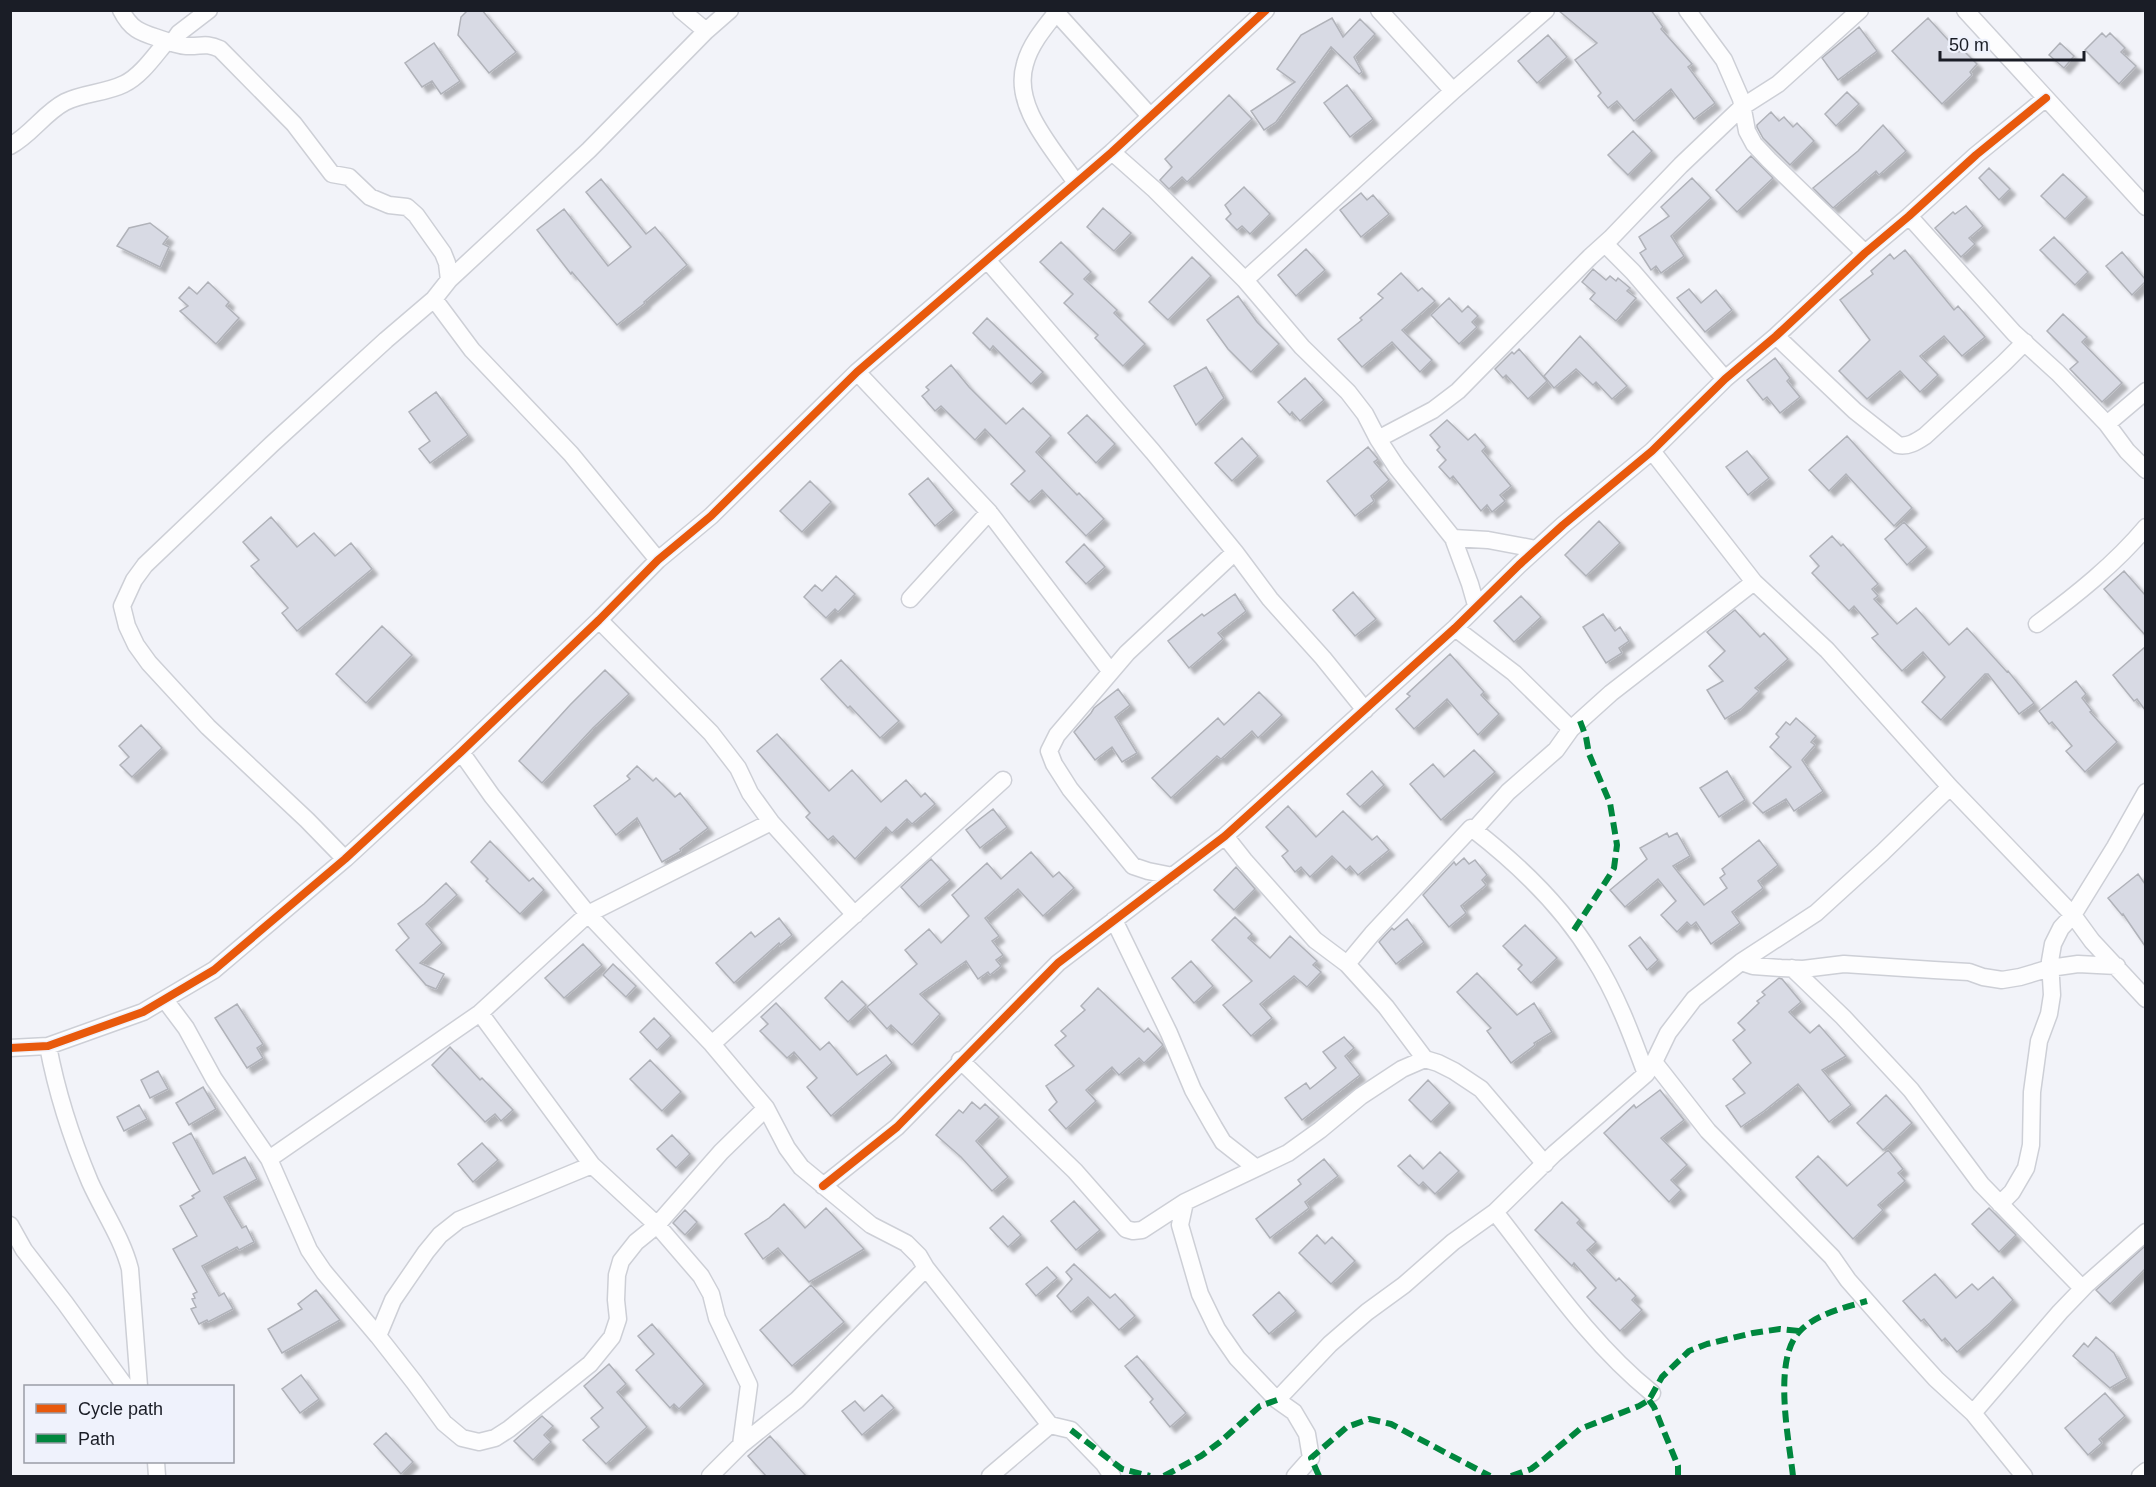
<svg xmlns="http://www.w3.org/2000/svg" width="2156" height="1487" viewBox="0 0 2156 1487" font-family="Arial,sans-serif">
<defs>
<filter id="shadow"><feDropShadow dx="5.5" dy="5.5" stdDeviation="1.5" flood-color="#0004"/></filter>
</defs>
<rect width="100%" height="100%" fill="#f2f3f9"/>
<path fill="#d8dae4" stroke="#b0b2b9" stroke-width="1.5" filter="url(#shadow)" d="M468,10H482L516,52L489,73L458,35L461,17Z
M1558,10H1651L1663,27L1661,29L1692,64L1688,67L1715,103L1694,119L1671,89L1634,121L1617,101L1608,108L1598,96L1601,93L1575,60L1597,43Z
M1332,18L1343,37L1360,19L1375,34L1354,57L1362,72L1359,74L1331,47L1276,122L1264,130L1251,111L1295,82L1277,69L1301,35Z
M1928,18L1959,52L1962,49L1977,64L1970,72L1972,75L1942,104L1892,51Z
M1859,27L1877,51L1838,80L1822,58Z
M2102,33L2106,37L2110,33L2125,48L2121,52L2136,66L2119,84L2085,50Z
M1548,35L1567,57L1537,83L1518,61Z
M434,43L460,81L441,94L432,81L422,87L405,63Z
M2060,43L2074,56L2064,68L2049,55Z
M1347,85L1373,119L1350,137L1324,103Z
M1847,92L1859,104L1836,126L1825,114Z
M1229,95L1252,119L1187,182L1182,177L1169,189L1160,180L1172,167L1165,159Z
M1771,112L1779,121L1784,117L1793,127L1797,123L1814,141L1790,165L1763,138L1757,127V125Z
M1883,125L1906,151L1879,175L1876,171L1833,208L1813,188L1858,151Z
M1633,131L1652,151L1628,175L1608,155Z
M1751,156L1773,178L1737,212L1716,190Z
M1989,168L2010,189L1999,200L1979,178Z
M2063,174L2087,197L2065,219L2041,196Z
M1692,178L1711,198L1671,236L1684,256L1661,273L1656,266L1651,270L1640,253L1646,249L1639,237L1669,216L1661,207Z
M601,179L646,234L655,227L687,265L644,302L645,303L617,325L572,272L571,274L537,230L564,209L608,266L631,247L586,192Z
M1244,187L1270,214L1250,234L1242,226L1237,230L1226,219L1231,214L1225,205Z
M1361,193L1367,200L1373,195L1389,214L1361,237L1340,210Z
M1966,206L1983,226L1969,238L1975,244L1961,257L1935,228L1953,212L1955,214Z
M1103,208L1131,233L1114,251L1087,227Z
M150,223L168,237L163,244L169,247L160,267L117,246L129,228Z
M2054,237L2088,272L2075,285L2040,250Z
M1061,242L1091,272L1084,279L1117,310L1114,313L1145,344L1123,366L1095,338L1098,335L1064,303L1073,294L1040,262Z
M1306,249L1325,270L1296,296L1278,275Z
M1905,250L1954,310L1958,306L1985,337L1962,356L1944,336L1920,356L1938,375L1920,392L1900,371L1867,399L1839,371L1870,340L1840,300L1873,274L1871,271L1890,254L1894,259Z
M2122,252L2145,279V282L2132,295L2106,266Z
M1192,257L1211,276L1168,320L1149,302Z
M1593,269L1606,280L1610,276L1616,281L1618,278L1630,288L1627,291L1636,298L1616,321L1590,299L1595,293L1582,282Z
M1401,273L1418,291L1422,288L1435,301L1402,330L1432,360L1420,372L1392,342L1362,367L1338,339L1362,320L1360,318L1383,298L1378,294Z
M208,282L229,302L226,306L239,318L216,344L180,311L188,306L179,298L189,287L197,294Z
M1689,289L1701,303L1716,290L1732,310L1705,332L1677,298Z
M1238,296L1257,322L1279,344L1251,372L1228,349L1207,320Z
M1449,298L1462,312L1468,306L1478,316L1472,322L1477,327L1459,344L1431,315Z
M2063,314L2087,337L2082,342L2122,383L2102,402L2070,369L2078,362L2047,331Z
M987,318L1043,372L1031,384L993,346L990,350L973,333Z
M1580,336L1627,386L1612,399L1596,382L1593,385L1576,369L1554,388L1544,376Z
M1519,349L1547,381L1528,399L1506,375L1503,378L1495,369L1512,352L1514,354Z
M1775,358L1790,378L1787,381L1800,397L1780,413L1767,397L1763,400L1747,380Z
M951,365L969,387L1006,424L1023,408L1051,436L1036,452L1077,495L1079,493L1104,519L1086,536L1042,490L1029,502L1011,484L1025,471L985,429L975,440L941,406L935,411L922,396L929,390L926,387Z
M1206,367L1224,398L1196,425L1174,386Z
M1305,378L1324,400L1300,421L1292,412L1290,415L1278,402Z
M436,392L468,435L430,463L419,449L430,441L409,412Z
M1087,415L1115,444L1096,463L1068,433Z
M1447,420L1468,440L1475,434L1486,447L1482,451L1511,486L1500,495L1505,501L1492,512L1487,505L1481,511L1453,476L1450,479L1439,467L1446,460L1437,450L1440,447L1430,435Z
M1847,436L1912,508L1894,526L1846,474L1829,491L1809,470Z
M1242,438L1258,456L1232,481L1215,463Z
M1368,447L1378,459L1374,462L1389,480L1371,496L1374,501L1355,516L1327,481Z
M1747,451L1769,478L1748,495L1726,467Z
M928,478L954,510L935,526L909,494Z
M810,481L831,502L802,532L780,511Z
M271,517L297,547L314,533L335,556L351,543L372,569L297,631L282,613L288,608L251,566L259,560L243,542Z
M1599,521L1620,543L1586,576L1565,555Z
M1904,522L1927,547L1907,565L1885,539Z
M1832,536L1841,546L1843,544L1878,584L1872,589L1878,596L1874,599L1897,624L1916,608L1949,645L1967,628L2007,672L2008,671L2034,703L2019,714L1988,674H1985L1941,720L1922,702L1945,677L1923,652L1902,671L1872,638L1878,634L1854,606L1849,611L1812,573L1819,566L1810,556Z
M1084,544L1105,567L1086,584L1066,562Z
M2124,571L2145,595V635L2104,589Z
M836,576L855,594L838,612L835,609L826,618L804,597L815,585L822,591Z
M1353,592L1376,619L1355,636L1333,610Z
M1235,594L1246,611L1218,633L1223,639L1189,668L1168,641L1202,614L1204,616Z
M1521,596L1541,617L1514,642L1494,621Z
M1735,610L1760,637L1764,633L1788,659L1755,688L1759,691L1741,709L1725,719L1707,690L1723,681L1709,666L1725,651L1707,632Z
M1603,614L1615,631L1620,627L1629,641L1619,648L1622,653L1606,663L1583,627Z
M382,626L412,655L366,703L336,674Z
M2145,647V710L2137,699L2134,701L2113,675Z
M1450,654L1484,692L1481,695L1499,714L1478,735L1447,699L1414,729L1396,709L1410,696L1407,694Z
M841,660L899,721L880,738L850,706L848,708L821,679Z
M605,670L629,694L593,728L542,783L519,761L570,705Z
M2076,681L2086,694L2082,698L2092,711L2090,712L2117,742L2085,772L2066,751L2072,746L2052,722L2049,724L2039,711Z
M1118,689L1130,705L1115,717L1137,753L1122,762L1112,747L1095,760L1074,732L1091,713L1094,708Z
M1259,692L1282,715L1258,738L1252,731L1221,759L1217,756L1171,798L1152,778L1218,718L1224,725Z
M1796,718L1816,736L1811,742L1815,745L1802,760L1823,791L1794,811L1786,799L1763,813L1753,803L1791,767L1770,747L1779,737L1776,734L1786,722L1790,725Z
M141,725L162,748L132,777L120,765L129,757L119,746Z
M777,734L829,791L852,770L881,802L906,780L921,797L925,793L935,804L912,824L907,819L892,833L886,827L855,859L833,836L828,840L806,817L810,813L757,751Z
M1474,750L1495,772L1441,820L1410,784L1433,764L1444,777Z
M637,766L653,781L656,778L675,797L680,793L708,828L680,849L681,851L662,862L637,818L616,835L594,806L630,779L627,776Z
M1372,771L1384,785L1360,807L1347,794Z
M1727,771L1745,800L1719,817L1700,788Z
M1288,806L1316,837L1343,811L1372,840L1377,836L1389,850L1358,875L1350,866L1346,870L1332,856L1310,877L1301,867L1295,872L1282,856L1288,851L1266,827Z
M993,809L1007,827L980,848L966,830Z
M1667,833L1669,837L1677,833L1690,856L1673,866L1704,905L1727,888L1720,878L1725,874L1722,869L1759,840L1778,865L1758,881L1763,888L1732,912L1740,923L1711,944L1696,922L1691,926L1687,922L1677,932L1661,915L1676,901L1658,879L1625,907L1610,890L1647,859L1640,848Z
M490,841L529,881L533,878L544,890L520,914L486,881L488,879L471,862Z
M1031,852L1053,877L1059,872L1074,888L1043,916L1018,889L985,918L999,936L992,941L1003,955L996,960L1001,966L990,975L988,972L978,979L966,961L920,994L940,1014L912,1045L891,1025L887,1029L867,1007L917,964L905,950L929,929L941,943L969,916L952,895L987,863L1001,879Z
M1464,858L1469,864L1475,860L1487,875L1482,880L1486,885L1461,906L1466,913L1449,927L1423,895L1454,862L1456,865Z
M931,859L950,880L919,907L901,887Z
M1236,867L1255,889L1234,910L1214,890Z
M2138,874L2145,884V946L2123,914L2122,915L2108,898Z
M446,883L457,895L426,924L442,943L420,963L444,974L436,989L426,985L396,950L409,938L398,924L424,904Z
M1235,917L1252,934L1248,938L1270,958L1290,936L1317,961L1313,965L1321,972L1307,987L1294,976L1260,1004L1272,1018L1251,1036L1223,1005L1252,981L1212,940Z
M779,918L792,935L780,945L779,943L734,983L716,963L751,932L755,937Z
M1407,919L1424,942L1396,964L1379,942L1392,928L1394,930Z
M1525,925L1557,958L1531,983L1518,969L1522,965L1503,946Z
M1640,937L1658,960L1647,970L1629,946Z
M583,944L602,965L564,998L545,978Z
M1191,961L1213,986L1194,1003L1172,978Z
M613,964L636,986L626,997L603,975Z
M1477,973L1517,1015L1534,1003L1552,1032L1534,1043L1535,1045L1511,1063L1487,1031L1491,1028L1457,992Z
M1779,978L1782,979L1801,1002L1789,1012L1810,1033L1819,1025L1846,1056L1822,1070L1851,1105L1829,1122L1798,1084L1764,1111L1741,1127L1726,1106L1745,1093L1733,1079L1751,1063L1733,1040L1745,1030L1738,1023L1759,1003L1757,1001L1765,995L1762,992Z
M842,981L866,1005L848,1022L825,998Z
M1098,988L1144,1032L1148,1028L1163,1045L1144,1063L1139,1058L1119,1075L1112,1067L1086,1090L1096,1101L1066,1129L1049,1110L1057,1102L1046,1086L1074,1066L1055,1045L1066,1036L1061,1031L1085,1010L1081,1006Z
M776,1003L820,1050L829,1042L857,1075L886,1055L892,1063L831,1116L807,1087L817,1078L794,1052L787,1058L760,1031L768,1024L761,1017Z
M237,1004L263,1044L257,1048L263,1058L247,1068L215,1018Z
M654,1018L671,1036L657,1050L640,1032Z
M1344,1037L1354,1048L1345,1056L1360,1075L1302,1120L1285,1098L1306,1083L1310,1089L1336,1068L1323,1052Z
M450,1047L480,1080L482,1078L513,1110L501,1121L495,1114L485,1122L432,1065Z
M650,1060L681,1092L662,1111L630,1079Z
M158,1071L168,1089L150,1098L141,1080Z
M1428,1080L1450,1103L1431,1122L1409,1100Z
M203,1087L216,1109L189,1125L176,1103Z
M1660,1090L1684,1120L1661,1138L1687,1165L1671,1180L1681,1190L1669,1202L1604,1133L1634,1105L1636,1108Z
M1886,1095L1912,1123L1883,1150L1857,1123Z
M972,1102L980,1109L985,1104L999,1117L976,1141L1008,1177L992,1191L961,1157L936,1135L959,1110L963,1113Z
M139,1105L147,1119L124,1131L117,1117Z
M191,1133L213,1174L245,1157L257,1179L224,1197L242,1228L246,1226L254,1242L239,1250L237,1247L202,1266L219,1296L224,1293L233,1309L208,1322L207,1320L199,1324L191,1309L196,1307L192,1299L195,1298L193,1294L197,1292L173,1249L197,1236L180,1206L194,1198L192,1196L200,1191L173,1143Z
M672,1135L690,1154L676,1168L657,1149Z
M482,1143L498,1160L473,1182L458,1164Z
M1888,1150L1903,1169L1898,1173L1905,1181L1878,1205L1883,1210L1853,1239L1796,1177L1818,1156L1847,1186Z
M1440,1152L1459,1171L1435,1194L1423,1182L1419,1186L1398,1166L1410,1155L1423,1169Z
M1324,1159L1338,1176L1305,1202L1309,1208L1270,1238L1256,1219L1301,1184L1298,1180Z
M1074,1201L1100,1230L1076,1250L1051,1221Z
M1562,1202L1580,1220L1577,1223L1596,1242L1587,1250L1616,1281L1619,1278L1636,1296L1632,1300L1642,1310L1620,1331L1587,1297L1596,1288L1574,1263L1572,1266L1535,1230Z
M784,1204L805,1228L826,1208L864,1249L809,1282L778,1248L763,1259L745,1234L769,1218Z
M1989,1208L2016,1235L1999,1252L1972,1224Z
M685,1210L697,1222L685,1235L673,1223Z
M1003,1216L1021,1235L1008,1247L990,1228Z
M1317,1235L1325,1244L1332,1237L1355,1261L1331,1284L1299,1253Z
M2145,1246V1269L2110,1304L2096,1290Z
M1074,1264L1110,1298L1115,1294L1135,1316L1119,1330L1088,1297L1071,1312L1057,1296L1072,1279L1066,1272Z
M1047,1267L1057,1278L1036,1296L1026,1284Z
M1935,1274L1956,1298L1972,1284L1978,1290L1993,1277L2013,1300L1990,1323L1957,1352L1945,1338L1942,1341L1924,1319L1921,1321L1903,1301Z
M811,1285L844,1322L792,1366L760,1330Z
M316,1290L340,1320L282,1353L268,1329L302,1309L298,1304Z
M1279,1292L1296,1311L1269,1334L1253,1315Z
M652,1324L704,1384L679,1409L674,1404L670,1408L636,1370L654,1354L638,1336Z
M2096,1337L2114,1353L2127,1378L2110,1388L2073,1356L2084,1343L2088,1347Z
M1137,1356L1186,1413L1170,1427L1150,1402L1153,1399L1125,1366Z
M609,1364L626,1384L617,1392L647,1427L606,1464L583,1440L599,1427L591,1418L603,1408L584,1386Z
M301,1375L319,1399L300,1413L282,1389Z
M2105,1393L2125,1416L2099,1439L2102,1443L2088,1455L2065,1428Z
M882,1395L894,1408L862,1435L842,1411L855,1401L864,1411Z
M542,1416L553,1426L544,1435L551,1442L533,1460L514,1441Z
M386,1433L413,1462L401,1474L374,1444Z
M770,1436L806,1476H766L748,1456Z"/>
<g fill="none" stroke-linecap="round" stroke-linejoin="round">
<defs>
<path id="street" d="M121,10C134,36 148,33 172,43L179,33L209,10
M681,10L706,31
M1054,10L1150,116
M1379,10L1453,91
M1687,10L1724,60L1741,99L1747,131L1754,144L1769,160L1865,253
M1965,10L2146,207
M1056,13C1044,28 1030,45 1025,64C1012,107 1054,149 1076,183
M172,43C176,44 182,46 186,46C201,47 205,42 220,49L294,124L332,174L349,177L370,197L389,205L407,207L416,215L443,253L447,263L449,280
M10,146C31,135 44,113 65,102C83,93 106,93 124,84C141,76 155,55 167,41
M1112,152L1155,190L1245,280L1302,347L1348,392L1365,414L1378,439L1397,468L1453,538L1470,584L1476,605
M1909,216L2014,333L2058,373L2107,424L2127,451L2146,470
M1605,244L1633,272L1725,379
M987,260L1153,452L1235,552L1270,599L1323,658L1365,710
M1245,280L1453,91L1546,10
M434,299L472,350L571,454L658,560
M1776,336L1855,411L1898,445C1908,447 1916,442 1925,436L2004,363L2025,342
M857,372L989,512L1111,672
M2107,424L2146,391
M1378,439L1433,410L1458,391L1590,257L1611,238L1681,165L1742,107L1778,84L1860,10
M1652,451L1754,582L1827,650L1950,787L2073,915L2092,941L2146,999
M1453,538L1488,540L1536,549
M910,599L989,512
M599,620L711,733L738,768L750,793L771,822L855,915
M2037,624C2076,595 2115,564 2146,527
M1455,628L1514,673L1571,729
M461,752L492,796L588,914L712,1044L766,1108L787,1148L801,1167L871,1225L906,1243L919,1256L926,1268L1050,1425L1071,1430L1104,1464L1112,1476
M1474,830C1519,865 1563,907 1593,957C1616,993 1631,1033 1646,1074
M1225,836L1244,860L1315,940L1347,964L1386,1007L1425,1059
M345,859L307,820L208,727L149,663L136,645L127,626L122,606L134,580L145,565L272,444L386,340L434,299L449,280L589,150L706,31L730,10
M1173,876L1148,871L1133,866L1070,789L1054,764L1049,751L1057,735L1127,653L1235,552
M1114,920L1169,1033L1193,1090L1214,1127L1223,1142L1255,1167
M1741,962L1753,966L1781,968L1803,969L1844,964L1934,970L1969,972L1983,977L2002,980L2020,977L2050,968L2078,964L2117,966
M1347,964L1372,934L1471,828L1474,830L1508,792L1556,750L1571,729L1611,693L1754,582
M1792,968L1843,1017L1911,1090L1981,1184L2082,1288
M165,1000L186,1028L214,1079L269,1159L309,1250L324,1272L378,1336L414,1382L444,1423L462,1438L479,1442L495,1438L509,1429L590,1364L612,1337L618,1319L616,1300L617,1275L621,1261L636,1242L657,1225L721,1152L766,1108
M480,1013L592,1165L657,1225L701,1276L711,1294L717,1318L749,1385L741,1445
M712,1044L1003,780
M48,1046C57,1094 71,1137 90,1182C103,1211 122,1238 130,1269L139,1386
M10,1048L48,1046L143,1012L214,970L345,859L461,752L599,620L658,560L711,516L857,372L1112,152L1266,10
M960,1060L1075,1171L1126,1229L1133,1231L1142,1230L1185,1202L1288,1153L1320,1130L1361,1096L1402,1069L1425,1059L1438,1063L1454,1071L1481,1089L1545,1164
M1654,1062L1708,1131L1832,1257L1848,1280L1906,1346L1936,1379L1973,1413L2024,1476
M269,1159L480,1013L588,914L771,822
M823,1186L897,1127L1058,963L1225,836L1455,628L1519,565L1563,525L1652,451L1725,379L1776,336L1865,253L1909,216L1976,155L2046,98
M1185,1202L1180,1225L1200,1294L1217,1329L1237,1358L1277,1400L1294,1412L1307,1434L1311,1458L1295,1476
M2000,1204L2012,1192L2026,1168L2031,1145L2032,1092L2039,1041L2049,1014L2052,995L2050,961L2053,944L2061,928L2073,915L2115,847L2146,792
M1495,1212C1544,1274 1590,1343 1652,1393
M10,1225L24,1250L65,1303L125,1386
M378,1336L393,1300L426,1252L440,1235L459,1220L592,1165
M1277,1400L1330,1344L1367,1312L1404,1285L1453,1242L1495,1212L1554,1154L1646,1074L1654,1062L1668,1033L1694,999L1741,962L1816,913L1882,853L1950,787
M1973,1413L2060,1312L2087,1284L2146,1232
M156,1462L157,1476
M710,1476L741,1445L797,1400L926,1268
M990,1476L1050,1425
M2140,1476L2146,1471"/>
</defs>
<use href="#street" stroke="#cdcfd6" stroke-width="19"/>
<use href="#street" stroke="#fdfdfe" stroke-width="16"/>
<path stroke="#00873e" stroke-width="6" stroke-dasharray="12 6" stroke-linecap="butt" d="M1574,930L1608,878L1614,868L1617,845L1610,803L1589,754L1586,737L1580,721
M1649,1400L1654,1407L1678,1466V1476
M1071,1430L1122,1469L1150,1476
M1164,1476L1201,1456L1220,1442L1260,1406L1277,1400
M1319,1476L1311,1458L1347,1427L1369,1419L1391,1424L1490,1476
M1511,1476L1531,1469L1543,1460L1580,1429L1639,1406L1649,1400L1662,1377L1689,1351L1707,1344L1753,1333L1780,1329L1800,1331
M1793,1476C1789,1440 1772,1359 1800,1331C1816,1314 1846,1307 1867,1301"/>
<defs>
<path id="cycleway" d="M10,1048L48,1046L143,1012L214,970L345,859L461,752L599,620L658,560L711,516L857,372L1112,152L1266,10
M823,1186L897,1127L1058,963L1225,836L1455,628L1519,565L1563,525L1652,451L1725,379L1776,336L1865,253L1909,216L1976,155L2046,98"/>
</defs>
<use href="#cycleway" stroke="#eff2fc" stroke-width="11"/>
<use href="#cycleway" stroke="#e8590c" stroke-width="8"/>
</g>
<rect width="2156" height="1487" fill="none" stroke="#1a1d26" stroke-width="24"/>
<rect x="24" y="1385" width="210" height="78" fill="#eff2fc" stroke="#9a9da6" stroke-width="1.5"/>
<rect x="36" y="1404" width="30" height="9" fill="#e8590c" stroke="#9a9da6" stroke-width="1.5"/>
<text x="78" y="1415" font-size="18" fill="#1a1d26">Cycle path</text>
<rect x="36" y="1434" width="30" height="9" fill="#00873e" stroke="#9a9da6" stroke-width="1.5"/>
<text x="78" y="1445" font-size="18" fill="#1a1d26">Path</text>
<path d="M1940 51v9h144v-9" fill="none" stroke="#1a1d26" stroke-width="3"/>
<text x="1949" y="51" font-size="18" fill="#1a1d26" stroke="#eff2fc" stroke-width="4.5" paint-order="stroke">50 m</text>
</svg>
